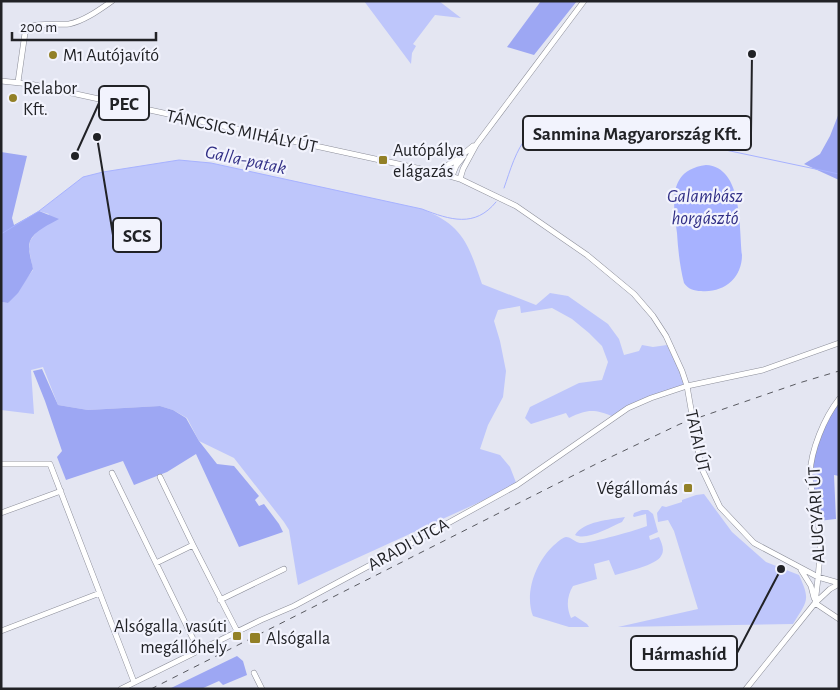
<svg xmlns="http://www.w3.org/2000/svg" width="840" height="690" viewBox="0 0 840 690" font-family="'Alegreya Sans',sans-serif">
<rect width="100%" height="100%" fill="#e4e6f2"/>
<path fill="#bec6fb" d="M364,1H439L461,18L435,15L413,44L416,46L412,53L411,64Z
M179,160L211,163L422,209C464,226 468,244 482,284L536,305L550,293L568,296L608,324L619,339L624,355L639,351L642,345L653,347L667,345L687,386L651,398L614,417C594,409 588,409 569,418L566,413L531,424L525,418L530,407L579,383L602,380L608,362L602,346L589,333L572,319L552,308L521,313L520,306L498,310L494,321L500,341L506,371L503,397L488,425L480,449L500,455L510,467L517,485L298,585L289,530L284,522L234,458L199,441L187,418L173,410L160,406L88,410L58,405L43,367L31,370L34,414L1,410V302L8,303L33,270L29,249L30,241L49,214L39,211L83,177L103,172Z
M704,494L732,532L766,562L799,575C811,601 807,601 793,624L618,627L698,609L674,531L668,520L658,522L657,513L662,506L666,507L682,502V500L696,495Z
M642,510H648L653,514L658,532L649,536L650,540L659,537C662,544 665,550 661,556C657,565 625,572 615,575L609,560L594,564L597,579L573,586C567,596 566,607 571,618L575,616L587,624L589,627H569L533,616C524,593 536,562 553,546C557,543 561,538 566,537C571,537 575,542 580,543C588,544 638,530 647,526L646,514L634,517L633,516L634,513Z
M625,517L622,522C610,527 587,541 575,535C584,521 609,520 625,517Z"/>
<path fill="#9da7f3" d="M541,1H577L534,55L507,47Z
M839,113V180L804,164L820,154L830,136Z
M1,152L27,156L12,218L14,225L39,211L59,219C50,224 34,231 30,241C27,249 32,262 33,269L18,293L8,303L1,302Z
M42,369L58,405L88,410L160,406L173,410L186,418L199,441L217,464L234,466L259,496L255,500L259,506L264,504L279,524L283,532L239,547L196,454L167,472L134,485L123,461L66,480L57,457L62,451L45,401L33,371Z
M839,399V476L834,475L836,519L818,521L810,474L817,441Z
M237,656L243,661L247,675L223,685L219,681L201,689H169Z"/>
<path fill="#a7b2ff" d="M706,165C743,167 739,227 742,255C742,278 724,293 701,291C694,291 688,289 684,283C680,267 678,250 677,233C673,204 667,170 706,165Z"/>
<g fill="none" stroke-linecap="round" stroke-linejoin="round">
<path stroke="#a7b2ff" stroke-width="1" d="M504,188C510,171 516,149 528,136C542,120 605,127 626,129L839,174
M1,234L39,211L83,177L103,172L179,160L211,163L422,209C450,220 475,228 496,202"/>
<defs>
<path id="minor" d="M1,81L30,84L435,172L460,179L516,206L587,255L634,294L653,316L666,336L682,371L687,386L701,467L720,507L754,543L818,577L839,583
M18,82L25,33L29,27C35,23 59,25 69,24C84,21 99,10 112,1
M435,172L455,161L473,146
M452,176L456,166L464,156
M460,179L463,169L476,145L584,1
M1,464H50L134,682
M112,473L199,651
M160,477L193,545L237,631
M1,513L61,491
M156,563L193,545
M801,570L811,586L814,598
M220,600L284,569
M815,603C818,580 821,558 820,535C818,516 810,491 810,474C811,450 824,418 839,399
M815,603L839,619
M1,631L100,593
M254,673L262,689
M121,689L261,620L294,606L430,533L517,485L628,408L651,398L687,386L763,370L839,343
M746,689L815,603L830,589L839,584"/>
</defs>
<use href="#minor" stroke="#8c8e99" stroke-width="6"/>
<use href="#minor" stroke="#fff" stroke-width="5"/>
<path stroke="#585960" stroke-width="1" stroke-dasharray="6 6" stroke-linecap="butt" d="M151,689L594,465L680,424L799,383L839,371"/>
</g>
<g fill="#928027" stroke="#f2f3fd" stroke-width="2">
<circle cx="53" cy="55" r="5"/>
<circle cx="13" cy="98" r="5"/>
<rect x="378" y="155" width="10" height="10" rx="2.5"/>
<rect x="683" y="483" width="10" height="10" rx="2.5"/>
<rect x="232" y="631" width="10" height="10" rx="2.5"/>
<rect x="249" y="632" width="12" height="12" rx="2.5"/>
</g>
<g text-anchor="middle" stroke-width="4.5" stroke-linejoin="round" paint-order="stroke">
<g font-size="18" fill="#212226" stroke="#f2f3fd" text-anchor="start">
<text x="63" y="61">M1 Autójavító</text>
<text x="23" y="94">Relabor<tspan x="23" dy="21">Kft.</tspan></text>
<text x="393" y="156">Autópálya<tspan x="393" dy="21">elágazás</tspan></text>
<text x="678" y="494" text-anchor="end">Végállomás</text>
<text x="227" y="632" text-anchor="end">Alsógalla, vasúti<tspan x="227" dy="21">megállóhely</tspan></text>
<text x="266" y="644">Alsógalla</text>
</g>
<g font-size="18" fill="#212226" stroke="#f2f3fd">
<text transform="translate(242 131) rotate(12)" y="6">TÁNCSICS MIHÁLY ÚT</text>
<text transform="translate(698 441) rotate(78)" y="6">TATAI ÚT</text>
<text transform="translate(816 515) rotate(-93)" y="6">ALUGYÁRI ÚT</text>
<text transform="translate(408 544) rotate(-29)" y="6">ARADI UTCA</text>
</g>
<g font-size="19" font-style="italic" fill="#312f86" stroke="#f2f3fd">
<text transform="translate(246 159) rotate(12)" y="7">Galla-patak</text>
<text x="705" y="202">Galambász<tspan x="705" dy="22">horgásztó</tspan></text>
</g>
</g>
<path fill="none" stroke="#212226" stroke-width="2" d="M75 156L99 103M752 54L751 133M97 137L113 235M781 569L737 653"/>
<g fill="#212226" stroke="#f2f3fd" stroke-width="2">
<circle cx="75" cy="156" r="5"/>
<circle cx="752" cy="54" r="5"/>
<circle cx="97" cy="137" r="5"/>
<circle cx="781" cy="569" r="5"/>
</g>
<g fill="#f2f3fd" stroke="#212226" stroke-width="2">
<rect x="99" y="86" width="50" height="34" rx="5"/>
<rect x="523" y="116" width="228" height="34" rx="5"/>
<rect x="113" y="218" width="48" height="34" rx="5"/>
<rect x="631" y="636" width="106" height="34" rx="5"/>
</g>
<g font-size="19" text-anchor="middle" font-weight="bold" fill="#212226">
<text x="124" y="110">PEC</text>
<text x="637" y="140">Sanmina Magyarország Kft.</text>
<text x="137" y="242">SCS</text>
<text x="684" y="660">Hármashíd</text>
</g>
<rect width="840" height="690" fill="none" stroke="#212226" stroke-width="5"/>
<path d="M12 32v8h144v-8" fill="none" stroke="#212226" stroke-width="2.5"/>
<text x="20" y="32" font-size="15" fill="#212226" stroke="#f2f3fd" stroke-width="4" paint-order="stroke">200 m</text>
</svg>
